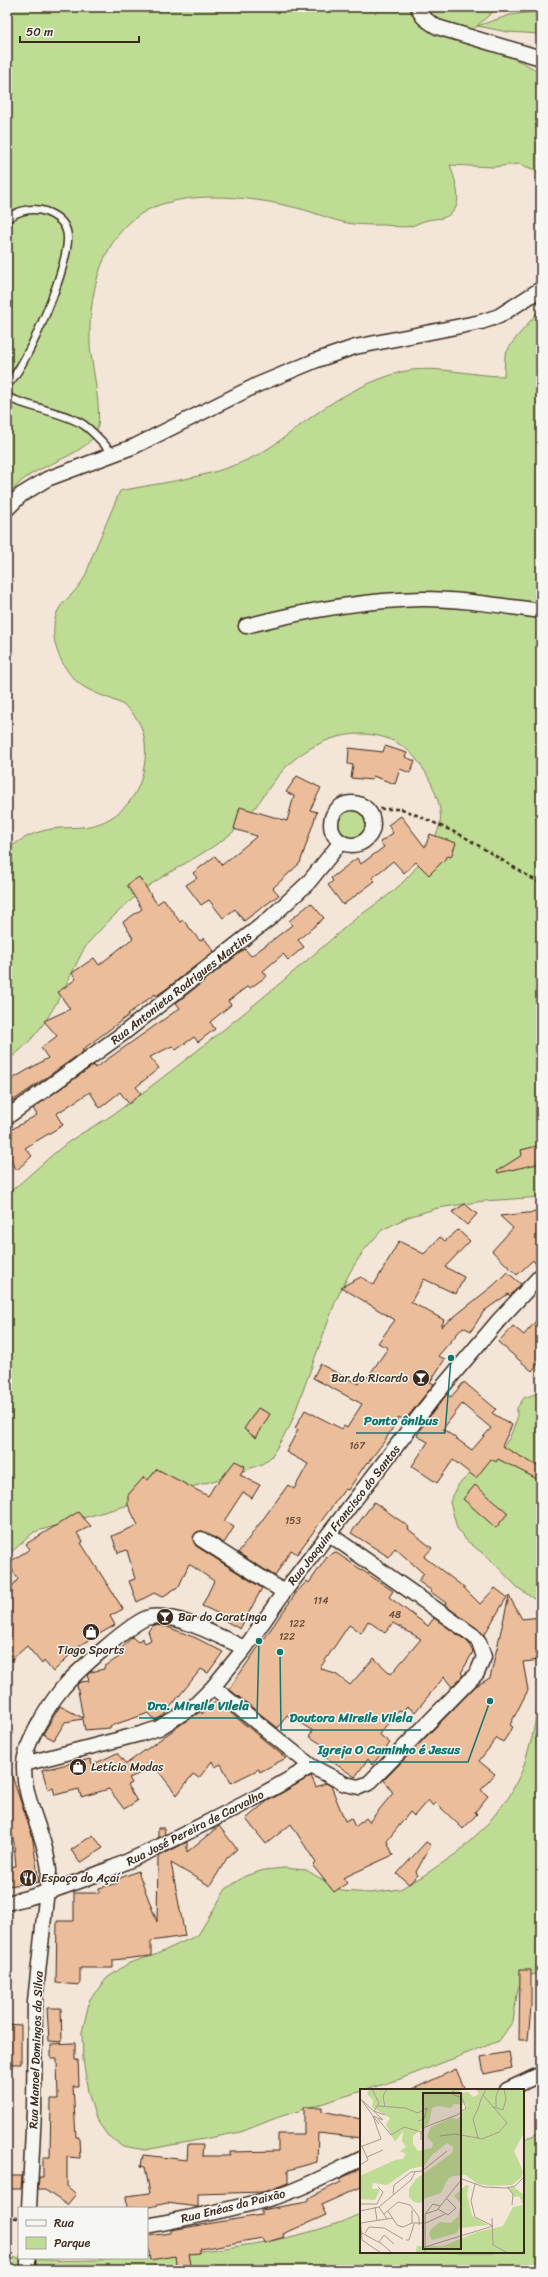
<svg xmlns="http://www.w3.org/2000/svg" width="548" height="2277" viewBox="0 0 548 2277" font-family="Sriracha,sans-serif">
<rect width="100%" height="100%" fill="#f3e5d8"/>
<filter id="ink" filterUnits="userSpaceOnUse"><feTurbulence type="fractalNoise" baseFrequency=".025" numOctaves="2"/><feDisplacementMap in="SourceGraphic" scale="8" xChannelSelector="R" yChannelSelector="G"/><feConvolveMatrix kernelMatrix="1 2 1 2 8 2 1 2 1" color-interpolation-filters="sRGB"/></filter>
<g filter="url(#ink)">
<path fill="#bfdc94" stroke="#7d8359" d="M7,7H498L477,26L510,15L541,11V34L508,32L477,26L462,42C488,52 519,56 541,74V172L519,164L493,167L450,165C455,181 468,211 442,218C436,219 430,219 424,221C420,222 416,225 411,226C403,228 394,226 386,225C375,225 364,225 354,224C337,222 321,215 305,210C289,206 272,202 256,200C227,196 193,195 166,203C105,219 88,288 90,344C91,364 104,416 96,433C84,455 43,464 24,479C17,484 12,492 7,498Z
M541,308V1197L484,1201L438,1208L408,1217L382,1230L364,1250L350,1272L336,1300L290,1426L271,1457L262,1464L230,1476L34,1532L7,1556V1194C28,1178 46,1159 67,1143C83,1131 102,1123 118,1111C190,1058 259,1002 326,944C335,936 344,928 354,920C371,907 391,895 406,879C420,864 436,843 440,823C444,801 423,761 405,748C368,721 316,736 285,768C266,788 254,815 232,833C207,853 176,867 150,885C127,902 107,922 88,943C80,954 75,968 68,981C51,1014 38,1038 7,1061V849C17,843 27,835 39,832C66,823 87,834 114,816C130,805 139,790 143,772C149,745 145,718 120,703C108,697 95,694 84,687C68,677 56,655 54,637C52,602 68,604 83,580C88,572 90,561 94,552C103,532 111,511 120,491C163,482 209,478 249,459C274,448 295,428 317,413C342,395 372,380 401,372C435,364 470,376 504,376L505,355L512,343Z
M335 825a17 17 0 1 1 34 0a17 17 0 1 1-34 0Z
M541,1392V1604L517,1587L491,1560L466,1540L457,1528L450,1502L459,1484L476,1468L499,1453L510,1437L517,1419V1408L524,1398Z
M541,1691V1973L527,1976L518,1988L513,2021L499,2041L400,2079L276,2118L241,2132L145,2150L123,2146L108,2136L96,2119L88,2092L83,2059L82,2032L90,1999L107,1978L129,1963L155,1955L198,1935L226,1889L245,1876L264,1870L284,1868L306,1870L342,1891L370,1893L400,1889L423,1876L457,1853L485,1827L509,1797L522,1771L532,1738Z
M541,2132V2270H7V2257C69,2264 124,2259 184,2253C244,2246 305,2239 361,2214V2252H523V2140Z"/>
<path fill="#ebbd9b" stroke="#3b2a1e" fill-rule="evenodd" d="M385,746L407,753L405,757L415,761L410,773L400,769L395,784L373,776L372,780L351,778L353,765L348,764L349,748L383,752Z
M297,776L321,788L310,810L317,812L300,863L273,888L279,895L244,921L235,909L223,918L209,900L201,905L186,885L197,878L193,873L215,856L222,865L257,836L234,829L240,807L287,821L294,796L286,792Z
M401,816L425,847L430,834L456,843L451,857L448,856L429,875L416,862L404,873L393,861L372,878L375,881L343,905L328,885L333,881L331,878L357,858L361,864L384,847L380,842L393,833L388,825Z
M139,877L157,904L164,899L180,922L183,920L200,941L204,938L214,951L166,989L156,996L155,994L128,1014L129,1015L82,1050L84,1051L7,1105V1082L48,1058L41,1048L57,1036L44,1021L70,1009L58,992L76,979L72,973L94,958L99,965L133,938L123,922L142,909L127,885Z
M311,903L324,918L298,940L304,947L288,960L283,954L263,971L267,976L250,988L248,986L228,1001L231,1005L210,1022L215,1029L198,1042L194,1037L176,1050L172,1046L150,1057L159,1068L136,1087L141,1093L129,1104L120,1092L100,1108L90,1092L56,1114L63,1125L25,1148L32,1156L17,1170L7,1156V1132L37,1115L33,1108L94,1065L95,1068L180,1008L176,1003L245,949L251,956L270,942L292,925L289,921Z
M541,1145V1163L498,1173L497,1171L522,1155L521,1150Z
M465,1204L477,1214L467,1225L452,1212Z
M537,1212L541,1239V1267H538L533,1260L517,1275L492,1251L513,1228L500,1216Z
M458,1230L470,1241L445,1267L464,1277L456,1294L424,1279L411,1302L444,1320L441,1327L494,1285L507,1272L521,1284L510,1296L508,1294L484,1311L471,1331L463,1327L438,1356L445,1359L430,1382L434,1384L405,1420L399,1417L386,1439L368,1463L367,1462L348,1490L345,1489L297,1554L291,1550L275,1576L238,1553L288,1485L294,1489L308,1464L286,1452L298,1430L295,1428L305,1410L342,1429L344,1426L347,1428L362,1404L313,1378L320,1364L358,1384L364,1375L367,1378L388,1348L378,1343L395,1320L341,1287L361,1277L374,1285L399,1241L424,1254L440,1237L445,1241Z
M541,1315V1360L532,1371L498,1342L513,1326L524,1335Z
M464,1382L496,1409L492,1413L512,1425L502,1446L541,1468V1481L498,1459L496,1462L491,1459L476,1478L453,1460L437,1483L412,1466L428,1442L417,1436L420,1429L447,1394L451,1397ZM462,1404L491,1428L472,1450L443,1429Z
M258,1408L270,1414L256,1438L244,1429Z
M235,1461L245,1466L240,1475L260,1485L252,1498L243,1492L224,1521L234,1527L224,1543L202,1531L197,1532L193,1539L196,1546L262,1588L240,1629L222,1619L224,1616L202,1606L214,1581L189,1564L179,1586L162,1597L154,1593L137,1602L129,1581L135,1579L127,1550L118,1553L112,1536L138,1525L128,1505V1495L144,1477L148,1480L157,1469L208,1496L216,1483L217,1484Z
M475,1485L508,1513L496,1528L463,1499Z
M374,1502L409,1527L408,1529L432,1548L424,1557L461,1585L480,1604L495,1588L507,1597L484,1635L445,1605L446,1603L431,1592L432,1591L418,1581L424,1574L395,1548L389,1557L351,1533Z
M78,1512L91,1526L77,1533L83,1542L81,1543L123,1609L110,1616L115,1625L80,1645L53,1672L44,1661L42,1664L27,1646L7,1664V1593L18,1579L8,1563L30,1549L26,1544Z
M335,1552L393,1591L389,1597L428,1626L434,1618L468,1642L473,1652L461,1673L463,1675L452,1687L444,1677L415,1712L407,1706L402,1712L399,1711L379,1734L390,1743L372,1765L368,1759L355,1777L319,1753L324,1746L309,1736L313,1731L287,1715L278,1728L229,1689L296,1593L307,1581L309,1583L327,1557ZM368,1621L385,1633L393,1623L421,1639L391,1674L374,1658L350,1685L337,1675L320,1668L349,1625L361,1633Z
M509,1596L522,1619L541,1617V1645L537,1646L541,1660L523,1662L528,1690L510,1725L513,1727L503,1742L497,1738L479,1761L495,1774L481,1790L488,1796L475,1812L477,1814L463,1829L436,1803L433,1806L428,1800L414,1816L410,1812L387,1841L393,1855L343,1878L347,1883L334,1892L313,1866L316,1863L291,1824L266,1844L246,1819L266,1802L311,1776L316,1787L326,1783L331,1786L345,1821L351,1818L355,1827L366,1818L369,1822L393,1793L384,1780L476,1686L490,1678Z
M154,1625L165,1626L196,1638L223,1652L208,1673L201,1669L163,1716L155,1720L149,1713L110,1726V1728L85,1730L83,1719L65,1722L54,1740L43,1734L60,1706L83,1718L77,1685L80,1682L89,1681L87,1675L91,1672L104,1669V1667L125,1653L121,1649L132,1637L138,1642L142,1638L145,1643L151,1640L148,1631Z
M216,1701L286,1758L260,1772L259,1769L231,1783L221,1764L215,1767L212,1761L199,1778L193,1774L177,1795L155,1767L129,1778L132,1783L127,1785L137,1801L124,1809L109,1789L81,1797L79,1789L55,1795L53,1788L48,1790L42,1770L90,1759L92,1765L117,1753L126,1764L183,1723L201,1711L202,1714Z
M7,1767H9L32,1835L39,1882L7,1886V1867L16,1866L14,1843L7,1814Z
M219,1826L237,1849L227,1858L210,1886L171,1863L185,1936L151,1941V1956L113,1960V1968H80V1985L56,1983L57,1921H74V1893H99V1888L118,1883V1879L138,1871L157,1922L158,1857L187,1842V1852Z
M158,1828H164L165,1834L158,1838Z
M93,1835L103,1848L80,1863L71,1850Z
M426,1842L431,1845L416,1872L418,1875L409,1884L397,1874Z
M520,1970H531V2007L528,2040H519Z
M47,2008H61L62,2042L49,2041Z
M7,2024L21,2025V2064H7Z
M75,2043V2059H78L79,2086H73L76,2137H79L80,2158L67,2157V2186L76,2194L67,2205L45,2190H38L39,2177H43V2157H50L51,2099H58L57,2058H51V2044Z
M509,2052L512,2068L484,2074L481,2057Z
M456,2069L465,2090H411Z
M304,2107H322V2111L361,2119V2138L318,2133L317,2162L288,2170V2183L272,2189L263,2192L198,2194V2207L167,2203L146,2208H127L126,2196L150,2193L145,2167L141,2166L143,2155L187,2160L188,2145H203L202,2156H230V2152L278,2151V2134H304Z
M361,2169V2187L321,2205L326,2215L283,2234L284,2237L264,2243L262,2238L200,2249V2253L189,2254L192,2270H177L175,2256L150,2260L147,2236L171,2233V2230L261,2215V2210L302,2203L308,2200V2198L341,2182L339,2179Z
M7,2176H22L21,2189H7Z"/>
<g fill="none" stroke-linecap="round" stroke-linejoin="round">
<defs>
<path id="lane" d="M7,219C17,211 31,207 44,211C55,215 65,221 67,233C73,259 26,368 7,385
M7,397C30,408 64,412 84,425C95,433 104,444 113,454"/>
<path id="street" d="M418,7C421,18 428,21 437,27L541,58
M7,509L21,495L47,479L135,446L257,385L317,360L355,347L481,322L499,316L541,289
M246,626C303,611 364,600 423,599C463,599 502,606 541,611
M331 824a21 21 0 1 1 42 0a21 21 0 1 1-42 0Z
M7,1117L125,1032L269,919L308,883L341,842
M201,1539L284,1592
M213,1687L311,1766L345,1784L359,1787L369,1783L477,1673L484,1657L479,1642L474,1636L329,1534
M24,1764L140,1734L159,1728L194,1706L213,1687L245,1648L284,1592L434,1397L499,1320L541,1275
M7,1903C77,1887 140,1857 204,1824C240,1806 277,1788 311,1766
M507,2090L541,2074
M29,2208L34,2111L35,2001L49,1871C46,1835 23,1801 24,1765C24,1745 48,1706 61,1690C73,1675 133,1620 150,1617C178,1613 219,1637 245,1648
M147,2226C190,2217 233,2210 275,2197C305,2188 333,2172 361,2159
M28,2270V2258"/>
</defs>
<use href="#lane" stroke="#3b2a1e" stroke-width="10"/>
<use href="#street" stroke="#3b2a1e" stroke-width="17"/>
<path stroke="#3b2a1e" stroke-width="2.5" stroke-dasharray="4 3" stroke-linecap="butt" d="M366,809H402L419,816L463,836L541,884
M7,2217L18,2218"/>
<use href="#lane" stroke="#f6f6f2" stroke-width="7"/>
<use href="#street" stroke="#f6f6f2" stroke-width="14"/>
</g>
</g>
<defs>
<symbol id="bar-disc" viewBox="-11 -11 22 22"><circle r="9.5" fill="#3b2a1e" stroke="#f6f6f2"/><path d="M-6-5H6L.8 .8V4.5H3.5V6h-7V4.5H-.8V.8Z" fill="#fff"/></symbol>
<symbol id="shop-disc" viewBox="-11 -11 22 22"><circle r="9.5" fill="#3b2a1e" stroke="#f6f6f2"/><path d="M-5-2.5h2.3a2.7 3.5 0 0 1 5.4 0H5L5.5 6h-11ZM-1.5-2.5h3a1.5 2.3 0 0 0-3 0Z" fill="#fff"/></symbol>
<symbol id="restaurant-disc" viewBox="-11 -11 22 22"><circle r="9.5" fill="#3b2a1e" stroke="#f6f6f2"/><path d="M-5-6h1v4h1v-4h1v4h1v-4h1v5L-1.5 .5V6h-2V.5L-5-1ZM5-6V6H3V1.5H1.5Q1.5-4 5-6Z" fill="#fff"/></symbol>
</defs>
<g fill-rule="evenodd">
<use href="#bar-disc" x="411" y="1368" width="20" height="20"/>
<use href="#bar-disc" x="155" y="1607" width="20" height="20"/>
<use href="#shop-disc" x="81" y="1622" width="20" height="20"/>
<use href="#shop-disc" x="68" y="1757" width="20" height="20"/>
<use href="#restaurant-disc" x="18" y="1868" width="20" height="20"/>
</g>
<g text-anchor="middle" stroke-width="3" stroke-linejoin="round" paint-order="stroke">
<g font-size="10" fill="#674f3d">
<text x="357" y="1449">167</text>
<text x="293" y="1524">153</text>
<text x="321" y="1604">114</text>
<text x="395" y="1618">48</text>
<text x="297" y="1627">122</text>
<text x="287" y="1640">122</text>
</g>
<g font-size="12" fill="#3b2a1e" stroke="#f6f6f2">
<text transform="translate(181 988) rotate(-38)" y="4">Rua Antonieta Rodrigues Martins</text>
<text transform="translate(344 1515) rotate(-52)" y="4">Rua Joaquim Francisco do Santos</text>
<text transform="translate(195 1828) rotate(-27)" y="4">Rua José Pereira de Carvalho</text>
<text transform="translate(36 2050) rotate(-88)" y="4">Rua Manoel Domingos da Silva</text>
<text transform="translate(233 2206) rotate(-14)" y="4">Rua Enéas da Paixão</text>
</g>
<g font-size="12" fill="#3b2a1e" stroke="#f6f6f2" text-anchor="start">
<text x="408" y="1382" text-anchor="end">Bar do Ricardo</text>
<text x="178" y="1621">Bar do Caratinga</text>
<text x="91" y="1654" text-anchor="middle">Tiago Sports</text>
<text x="91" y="1771">Letícia Modas</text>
<text x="41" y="1882">Espaço do Açaí</text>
</g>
</g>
<g transform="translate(360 2089)">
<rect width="164" height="164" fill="#f3e5d8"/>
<path d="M9,0H103L97,5L108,3L113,8L119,5L116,0H164L163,46L154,62L163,82L162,88L152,96L132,97L118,95L105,86L93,87L88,90L81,104L66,109L60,114L54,113L49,108V100L56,90L92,64L93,58L87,54L72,66L64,77L50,80L27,96L13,94L12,100H20L15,111L0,110V87L35,71L43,70L46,65L40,62L46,58L42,52L43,42L35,53L26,36L30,29L12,18L13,11L7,5ZM103,12L107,17L98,30L91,29L71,38L67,48L73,54L72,59L58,62L53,55V47L69,34L72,19L78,17L91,19L94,15L103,16ZM106,96L109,97L107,105L112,127L128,136L99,139L97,144L72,151L69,145L71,140L80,133L91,134L98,127L101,115L94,107ZM154,98L164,106V164H56L57,157H83L117,143L143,137L153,118L163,116L159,107L154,108L148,99Z" fill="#bfdc94" fill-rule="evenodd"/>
<path fill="none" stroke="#a99a8e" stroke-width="1" d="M12,0L19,14L14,22L25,26M123,6L147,34L139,43L122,50L118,49L113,30L118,20L121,10L126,0M0,9L19,35M3,12L23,31L13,27M18,17L45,19L58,24L67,19L64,30L58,32M25,18L23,7L27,0M133,18L143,21L146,10L144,0M136,19V7L139,0M18,30L31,46L44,38L61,43M80,47L95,45L118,49M61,51V43L65,38L97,26L106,19L102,9L92,5L94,0M0,58L21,50L13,27M7,68L23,61M0,76L8,71L2,57M115,95L111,112L115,128L133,137M147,98L153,105L152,116M33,105L34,96L42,90L51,83L62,82L87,62M38,113L50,116L59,128V136M0,115H17L23,103L18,98M15,118L17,131M19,118L27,130M78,120L88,126L96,119L86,109M0,122L19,118L51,91L55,83M28,122L37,136L43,138L52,134H66L85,125M24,125L38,113M65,125L77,121L102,90L124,98L146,99L155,97L164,88M65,125V164M65,125L73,115L80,117M0,126L2,151M132,129L133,156L146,163M1,134L33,129M52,134V121M0,143L22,155L32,164M5,144L9,138L24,139L43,150M2,151L21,164M46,151H49L54,135M19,153L24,146L34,155M65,158L133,137"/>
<path fill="#3b2a1e" fill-opacity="0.15" stroke="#3b2a1e" stroke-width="2" d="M63,4H101V160H63Z"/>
<rect width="164" height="164" fill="none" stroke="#3b2a1e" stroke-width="2"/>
</g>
<path fill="none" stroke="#0f766e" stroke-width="1.5" d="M451 1358L445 1433H356M259 1641L257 1718H139M280 1652L281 1730H421M490 1701L468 1762H309"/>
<g fill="#0f766e" stroke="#f6f6f2" stroke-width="1.5">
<circle cx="451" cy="1358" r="4"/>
<circle cx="259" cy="1641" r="4"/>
<circle cx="280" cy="1652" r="4"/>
<circle cx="490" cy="1701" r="4"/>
</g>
<g font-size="13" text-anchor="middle" font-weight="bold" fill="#0f766e" stroke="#f6f6f2" stroke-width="3" stroke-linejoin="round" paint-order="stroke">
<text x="401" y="1425">Ponto ônibus</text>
<text x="198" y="1710">Dra. Mireile Vilela</text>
<text x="351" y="1722">Doutora Mireile Vilela</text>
<text x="389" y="1754">Igreja O Caminho é Jesus</text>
</g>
<rect width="548" height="2277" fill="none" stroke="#f6f6f2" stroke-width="24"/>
<rect x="12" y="12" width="524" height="2253" fill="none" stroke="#3b2a1e" stroke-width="1.5" filter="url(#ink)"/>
<rect x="18" y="2207" width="130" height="52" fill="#f6f6f2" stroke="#aba49d"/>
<rect x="26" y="2220" width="20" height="6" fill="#f6f6f2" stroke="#aba49d"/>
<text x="54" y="2227" font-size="12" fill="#3b2a1e">Rua</text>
<rect x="26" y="2237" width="20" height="12" fill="#bfdc94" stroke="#aba49d"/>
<text x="54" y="2247" font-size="12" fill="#3b2a1e">Parque</text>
<path d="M20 36v6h119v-6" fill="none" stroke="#3b2a1e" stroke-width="2"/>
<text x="26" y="36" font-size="12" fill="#3b2a1e" stroke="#f6f6f2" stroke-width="3" paint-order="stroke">50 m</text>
</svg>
